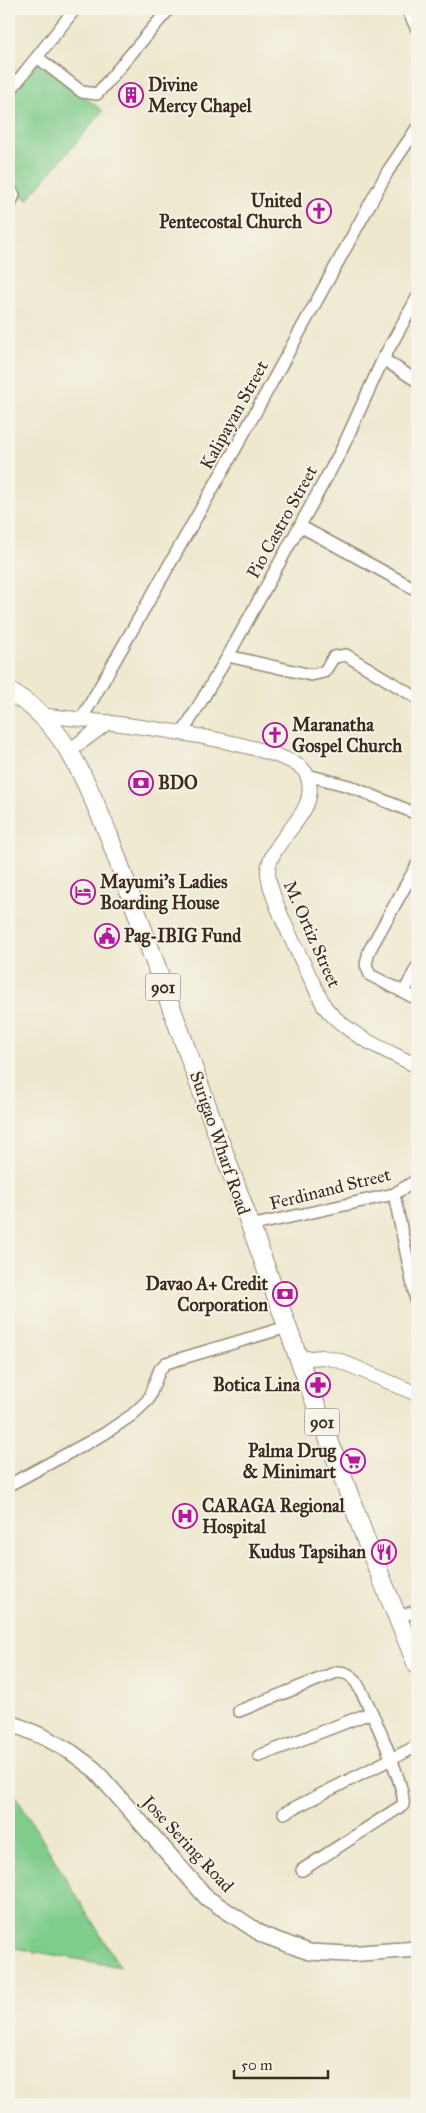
<svg xmlns="http://www.w3.org/2000/svg" width="426" height="2113" viewBox="0 0 426 2113" font-family="'IM FELL Great Primer',serif">
<rect width="100%" height="100%" fill="#f7f3e8"/>
<filter id="ink" filterUnits="userSpaceOnUse"><feTurbulence type="fractalNoise" baseFrequency=".02" numOctaves="2"/><feDisplacementMap in="SourceGraphic" scale="10" xChannelSelector="R" yChannelSelector="G"/><feConvolveMatrix kernelMatrix="1 2 1 2 8 2 1 2 1" color-interpolation-filters="sRGB"/></filter>
<filter id="wash" filterUnits="userSpaceOnUse"><feTurbulence type="fractalNoise" baseFrequency=".0096" numOctaves="4" result="noise"/><feDisplacementMap in="SourceGraphic" scale="20" xChannelSelector="R" yChannelSelector="G"/><feGaussianBlur stdDeviation="1.12" result="paint"/><feColorMatrix in="noise" values="0 0 0 0 0 0 0 0 0 0 0 0 0 0 0 0 0 1.4 0 .05"/><feComposite in="paint" operator="in"/></filter>
<g filter="url(#wash)">
<rect width="100%" height="100%" fill="#ede8ce"/>
<path fill="#7fcc8b" stroke="#5d7b54" d="M38,62L103,111L27,200L9,184V98Z
M9,1785L120,1967L9,1947Z"/>
</g>
<g filter="url(#ink)">
<g fill="none" stroke-linecap="round" stroke-linejoin="round">
<defs>
<path id="minor" d="M407,9L417,29
M37,57L82,92L97,94L169,9
M9,92L75,9
M9,188L14,195L9,207
M383,359L417,298
M300,526L417,590
M228,656L311,675L324,672L334,657L346,655L417,698
M81,720L238,444L388,171L417,128
M183,732L228,656L341,451L383,359L417,381
M307,775L349,786L417,814
M417,865L369,951L366,965L370,975L417,999
M404,992L417,967
M394,1194L417,1305
M250,1226L394,1194L417,1180
M9,1485L104,1434L132,1415L148,1400L160,1369L166,1363L287,1327
M398,1617L417,1611
M239,1711L337,1672C343,1672 349,1673 354,1679C366,1696 407,1788 403,1805L302,1870
M259,1756L370,1713
M284,1813L417,1746"/>
<path id="tertiary" d="M40,715C80,719 293,740 307,775C322,813 272,836 268,870C266,895 312,979 324,1006C348,1036 384,1049 417,1066
M69,751L108,722
M299,1359L322,1357L338,1360L417,1394"/>
<path id="secondary" d="M9,1722L46,1738L71,1752L94,1769L207,1898L263,1935L309,1952L347,1954L417,1949"/>
<path id="primary" d="M9,692C62,717 88,786 109,836L299,1359L367,1543L417,1665"/>
</defs>
<use href="#minor" stroke="#948976" stroke-width="14"/>
<use href="#tertiary" stroke="#948976" stroke-width="16"/>
<use href="#secondary" stroke="#948976" stroke-width="18"/>
<use href="#primary" stroke="#948976" stroke-width="20"/>
<use href="#minor" stroke="#fff" stroke-width="11"/>
<use href="#tertiary" stroke="#fff" stroke-width="14"/>
<use href="#secondary" stroke="#fff" stroke-width="15"/>
<use href="#primary" stroke="#fff" stroke-width="18"/>
</g>
</g>
<defs>
<symbol id="building-ring" viewBox="-11 -11 22 22"><circle r="9.5" fill="#f7f3e8" stroke="#b5179e" stroke-width="1.5"/><path d="M-4-6H4V6H1V3H-1V6H-4ZM-2.5-4.3h1.7v1.8h-1.7ZM.8-4.3h1.7v1.8H.8ZM-2.5-1h1.7V.8h-1.7ZM.8-1h1.7V.8H.8Z" fill="#b5179e"/></symbol>
<symbol id="church-ring" viewBox="-11 -11 22 22"><circle r="9.5" fill="#f7f3e8" stroke="#b5179e" stroke-width="1.5"/><path d="M-1.2-6h2.4v3.5h3.3v2.4h-3.3V6h-2.4V-.1h-3.3v-2.4h3.3Z" fill="#b5179e"/></symbol>
<symbol id="bank-ring" viewBox="-11 -11 22 22"><circle r="9.5" fill="#f7f3e8" stroke="#b5179e" stroke-width="1.5"/><path d="M-6-4H6V4H-6ZM0-2.3a2.3 2.3 0 1 0 0 4.6a2.3 2.3 0 1 0 0-4.6Z" fill="#b5179e"/></symbol>
<symbol id="hotel-ring" viewBox="-11 -11 22 22"><circle r="9.5" fill="#f7f3e8" stroke="#b5179e" stroke-width="1.5"/><path d="M-6-4.5h1.5V1H6V5H4.5V3h-9V5H-6ZM-4 0a1.8 1.8 0 1 1 3.6 0ZM.5 0V-2.5h3Q6-2.5 6 0Z" fill="#b5179e"/></symbol>
<symbol id="civic-ring" viewBox="-11 -11 22 22"><circle r="9.5" fill="#f7f3e8" stroke="#b5179e" stroke-width="1.5"/><path d="M-.6-6.5H3V-4.5H.6V-3L4-1V1h2V6H-6V1h2V-1L-.6-3ZM-1.2 2.5V6h2.4V2.5Z" fill="#b5179e"/></symbol>
<symbol id="pharmacy-ring" viewBox="-11 -11 22 22"><circle r="9.5" fill="#f7f3e8" stroke="#b5179e" stroke-width="1.5"/><path d="M-2-6h4v4h4v4h-4v4h-4v-4h-4v-4h4Z" fill="#b5179e"/></symbol>
<symbol id="supermarket-ring" viewBox="-11 -11 22 22"><circle r="9.5" fill="#f7f3e8" stroke="#b5179e" stroke-width="1.5"/><path d="M-6-5.5h2.5l.6 2H6L4.5 2H-2.5L-4.4-4H-6ZM-1.5 3.2a1.3 1.3 0 1 0 .1 0ZM3 3.2a1.3 1.3 0 1 0 .1 0Z" fill="#b5179e"/></symbol>
<symbol id="hospital-ring" viewBox="-11 -11 22 22"><circle r="9.5" fill="#f7f3e8" stroke="#b5179e" stroke-width="1.5"/><path d="M-5-5h3v3.5h4V-5h3V5h-3V1.5h-4V5h-3Z" fill="#b5179e"/></symbol>
<symbol id="restaurant-ring" viewBox="-11 -11 22 22"><circle r="9.5" fill="#f7f3e8" stroke="#b5179e" stroke-width="1.5"/><path d="M-5-6h1v4h1v-4h1v4h1v-4h1v5L-1.5 .5V6h-2V.5L-5-1ZM5-6V6H3V1.5H1.5Q1.5-4 5-6Z" fill="#b5179e"/></symbol>
</defs>
<g fill-rule="evenodd">
<use href="#building-ring" x="117" y="81" width="28" height="28"/>
<use href="#church-ring" x="305" y="197" width="28" height="28"/>
<use href="#church-ring" x="261" y="721" width="28" height="28"/>
<use href="#bank-ring" x="127" y="769" width="28" height="28"/>
<use href="#hotel-ring" x="69" y="878" width="28" height="28"/>
<use href="#civic-ring" x="93" y="922" width="28" height="28"/>
<use href="#bank-ring" x="271" y="1280" width="28" height="28"/>
<use href="#pharmacy-ring" x="304" y="1371" width="28" height="28"/>
<use href="#supermarket-ring" x="339" y="1447" width="28" height="28"/>
<use href="#hospital-ring" x="171" y="1502" width="28" height="28"/>
<use href="#restaurant-ring" x="370" y="1538" width="28" height="28"/>
</g>
<g text-anchor="middle" stroke-width="4" stroke-linejoin="round" paint-order="stroke">
<g fill="#f7f3e8" stroke="#73665b" stroke-width="1">
<rect x="145.5" y="973.5" width="35" height="27" rx="4"/>
<rect x="304.5" y="1408.5" width="35" height="27" rx="4"/>
</g>
<g font-size="16" font-weight="bold" fill="#3b2a1e">
<text x="163" y="993">901</text>
<text x="322" y="1428">901</text>
</g>
<g font-size="18" font-weight="bold" fill="#3b2a1e" stroke="#f7f3e8" text-anchor="start">
<text x="148" y="91">Divine<tspan x="148" dy="21">Mercy Chapel</tspan></text>
<text x="302" y="207" text-anchor="end">United<tspan x="302" dy="21">Pentecostal Church</tspan></text>
<text x="292" y="731">Maranatha<tspan x="292" dy="21">Gospel Church</tspan></text>
<text x="158" y="789">BDO</text>
<text x="100" y="888">Mayumi's Ladies<tspan x="100" dy="21">Boarding House</tspan></text>
<text x="124" y="942">Pag-IBIG Fund</text>
<text x="268" y="1290" text-anchor="end">Davao A+ Credit<tspan x="268" dy="21">Corporation</tspan></text>
<text x="300" y="1391" text-anchor="end">Botica Lina</text>
<text x="336" y="1457" text-anchor="end">Palma Drug<tspan x="336" dy="21">&amp; Minimart</tspan></text>
<text x="202" y="1512">CARAGA Regional<tspan x="202" dy="21">Hospital</tspan></text>
<text x="366" y="1558" text-anchor="end">Kudus Tapsihan</text>
</g>
<g font-size="18" fill="#3b2a1e" stroke="#f7f3e8">
<text transform="translate(234 415) rotate(-61)" y="6">Kalipayan Street</text>
<text transform="translate(282 522) rotate(-61)" y="6">Pio Castro Street</text>
<text transform="translate(312 934) rotate(66)" y="6">M. Ortiz Street</text>
<text transform="translate(220 1143) rotate(71)" y="6">Surigao Wharf Road</text>
<text transform="translate(330 1189) rotate(-14)" y="6">Ferdinand Street</text>
<text transform="translate(188 1844) rotate(47)" y="6">Jose Sering Road</text>
</g>
</g>
<rect width="426" height="2113" fill="none" stroke="#f7f3e8" stroke-width="30"/>
<path d="M234 2070v8h94v-8" fill="none" stroke="#3b2a1e" stroke-width="2.5"/>
<text x="241" y="2070" font-size="15" fill="#3b2a1e" stroke="#f7f3e8" stroke-width="4" paint-order="stroke">50 m</text>
</svg>
